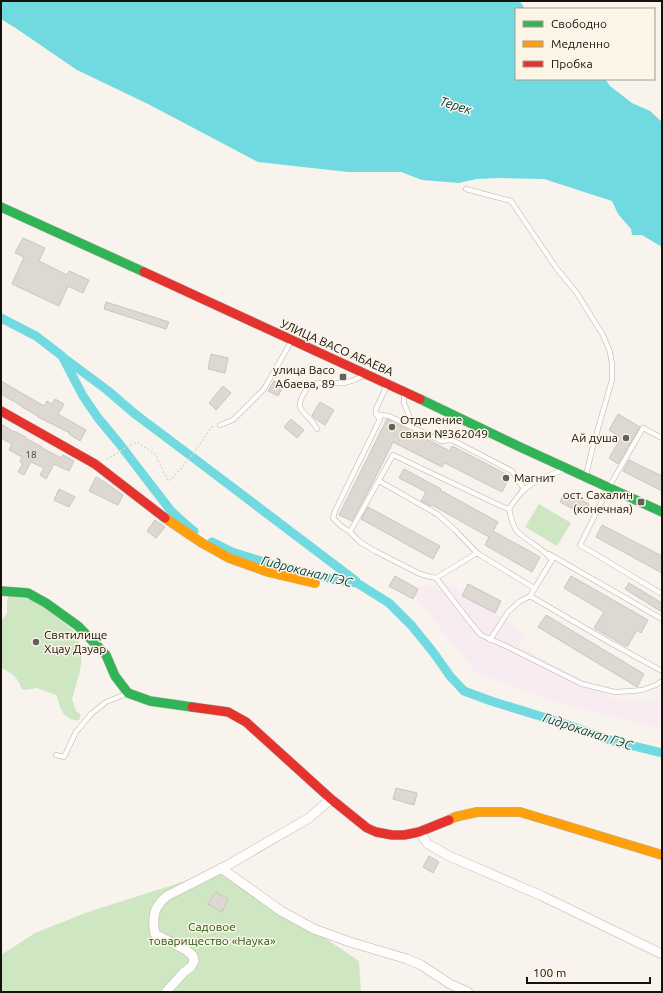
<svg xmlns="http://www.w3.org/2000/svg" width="663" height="993" viewBox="0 0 663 993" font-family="Ubuntu,sans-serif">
<rect width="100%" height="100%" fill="#f8f3ed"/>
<path fill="#f8ebf1" d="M436,585L456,586L462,596L495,613L525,634L519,646L594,686L617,701L641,702L654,701L662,689V729L554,702L475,672L415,596L418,589L425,586Z"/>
<path fill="#cee7c2" d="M539,504L571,523L557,546L525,527Z
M9,594L36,601L77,633L82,656L80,671L72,699L76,711L81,715L79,720C72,721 65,717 62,711C59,707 59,700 56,695L37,688L26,690L22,689C17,677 13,673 1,668V621L7,613V602Z
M223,869L359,961L361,992H1V955L35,933L88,912Z"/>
<path fill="#70dae0" d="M1,1H520L525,9H516V79H605L610,86L632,103L650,111L662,122V247L642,235H632L631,229L618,214L612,201L544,179L500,178L476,179L459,183L422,180L401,172H348L258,162L148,104L77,70L14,27L1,19Z"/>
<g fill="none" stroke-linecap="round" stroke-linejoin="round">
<path stroke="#70dae0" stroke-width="9" d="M1,318L36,336L62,356L83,396L98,418L118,442L171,511L190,528L194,531
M64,358L107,390L135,414L187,453L356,581
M212,542L232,552L264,562L331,579L357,583L389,603L412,626L433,652L450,676L464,691L491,701L556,721L613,741L662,753"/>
</g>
<path fill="#ded8d2" stroke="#cac5bf" d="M23,238L45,248L39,261L67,275L69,271L89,280L83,293L68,286L59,306L12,284L24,257L15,253Z
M106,302L169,322L166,329L104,309Z
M211,354L228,358L225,373L208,369Z
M1,381L44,406L47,401L52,404L55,399L64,404L58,414L86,430L80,441L69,434L70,433L38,417V416L22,407V406L1,394Z
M274,381L283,386L278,396L268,391Z
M223,386L231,393L216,410L209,403Z
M320,402L334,410L325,425L314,418L312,415Z
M618,414L640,427L618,464L609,458L621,438L609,430Z
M291,419L304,430L297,438L284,427Z
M387,419L450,451L452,446L510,476L502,492L445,463L442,467L393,442L372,484L352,521L339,515Z
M1,424L14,432V431L26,437L25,438L42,447V448L61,458L63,455L74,461L69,471L54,464L46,479L40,475L44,468L31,462L24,475L18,472L23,463L20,462L22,457L9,450L12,444L1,438Z
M629,460L662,476V491L623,471Z
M404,469L441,489L440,490L498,522L493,531L540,557L532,572L485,545L489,537L432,505L431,506L421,501L426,492L399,478Z
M96,477L103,481L123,495L118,505L89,491Z
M59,489L75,497L69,507L54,500Z
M565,492L589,504L583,514L560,502Z
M368,507L440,546L433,559L361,519Z
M155,520L165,527L156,538L147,531Z
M602,525L662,556V573L596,537Z
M395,576L418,589L413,599L389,586Z
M571,576L648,620L641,633L637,630L627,647L594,628L604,612L564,588Z
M629,583L662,603V612L625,589Z
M468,584L501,601L495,613L462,596Z
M546,615L644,674L637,687L538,627Z
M396,788L417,793L414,805L393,799Z
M429,856L439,862L433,873L423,867Z
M215,892L228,899L222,912L208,904Z"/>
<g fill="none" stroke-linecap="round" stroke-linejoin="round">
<defs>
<path id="lane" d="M466,189L511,201L557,269L576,292L603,335L610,352L612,364V380L593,446L586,475
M387,385L376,409V414L380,419L335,511L333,518L341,526L350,532L360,542L375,551L420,574L431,577L436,578L477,553
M404,394V403L414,428
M376,414L389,416L441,441L452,440L512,471L524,489L522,491
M220,425L233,420L264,389L291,342
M317,429C313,420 303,414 300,407C299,403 301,399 303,395C305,392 307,387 310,385C318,381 335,384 344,383C352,382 358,378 365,375
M662,438L643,428L609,487L580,545L662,594
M379,481L437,514L455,530L477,553L534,588
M350,532L393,455L501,506L509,509C513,503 517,497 522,492C534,480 549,475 564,470
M549,554L662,619
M436,578L470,622L481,635L510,648L582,684L615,692L631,691L642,690L656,685L662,681
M530,596L609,642L662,671
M490,640L508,612L519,602L530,596L552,560C543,547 527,542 517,531C512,525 511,516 509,509
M56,755L64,757L76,732L91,714L106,702L126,694"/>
<path id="street" d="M419,832L428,844L449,856L542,896L662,954
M221,868L281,911L314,929L350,942L407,959L421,965L450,984L468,992
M166,992L184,972L191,967L194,961L193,956L186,950L155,934C153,924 153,911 160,903C162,900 165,898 167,896L228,865L309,818L331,799"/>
<path id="fast" d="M1,207L144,272
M420,399L520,447L662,512
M1,591L28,593L46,603L78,626L106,655L115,676L128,693L150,701L192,707"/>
<path id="slow" d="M165,518L202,543L229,558L268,572L315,583
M449,820L455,817L477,812H520L662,855"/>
<path id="jam" d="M144,272L420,399
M1,411L95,464L165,518
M192,707L228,712L246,722L331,799L367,828L376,832L392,835H404L419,832L449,820"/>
</defs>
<use href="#lane" stroke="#b8b3ad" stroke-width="5.5"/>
<use href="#street" stroke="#b8b3ad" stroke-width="10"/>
<use href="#fast" stroke="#b8b3ad" stroke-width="10"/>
<use href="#slow" stroke="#b8b3ad" stroke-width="10"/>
<use href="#jam" stroke="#b8b3ad" stroke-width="10"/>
<path stroke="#d9d8d5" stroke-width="1.5" stroke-dasharray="2 2" stroke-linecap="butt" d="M106,459C117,454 126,446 137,442L155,454L168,481C185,468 199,444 213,426H214"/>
<use href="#lane" stroke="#fefdfc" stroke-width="4.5"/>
<use href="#street" stroke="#fefdfc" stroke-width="9"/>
<use href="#fast" stroke="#30b455" stroke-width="9"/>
<use href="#slow" stroke="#ff9f0a" stroke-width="9"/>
<use href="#jam" stroke="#e5322d" stroke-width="9"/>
</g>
<g fill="#65605a" stroke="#fdf4e8" stroke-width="1.5">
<rect x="339" y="373" width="8" height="8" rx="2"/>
<circle cx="392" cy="427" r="4"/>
<circle cx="626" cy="438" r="4"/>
<circle cx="506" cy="478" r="4"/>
<rect x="637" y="498" width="8" height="8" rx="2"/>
<circle cx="36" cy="642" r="4"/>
</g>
<g text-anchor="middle" stroke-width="3" stroke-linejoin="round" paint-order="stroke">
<g font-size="10" fill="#48433d">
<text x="31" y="458">18</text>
</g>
<g font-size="12" fill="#16110b" stroke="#fdf4e8">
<text transform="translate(337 348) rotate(24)" y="4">УЛИЦА ВАСО АБАЕВА</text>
</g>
<g font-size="12" fill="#16110b" stroke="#fdf4e8" text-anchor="end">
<text x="335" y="374">улица Васо<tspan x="335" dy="14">Абаева, 89</tspan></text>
<text x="400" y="424" text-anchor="start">Отделение<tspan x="400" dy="14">связи №362049</tspan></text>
<text x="618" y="442">Ай душа</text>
<text x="514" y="482" text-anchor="start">Магнит</text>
<text x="633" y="499">ост. Сахалин<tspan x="633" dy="14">(конечная)</tspan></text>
<text x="44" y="639" text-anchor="start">Святилище<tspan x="44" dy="14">Хцау Дзуар</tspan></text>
</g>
<g font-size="12" fill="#225a0c" stroke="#fdf4e8">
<text x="212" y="931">Садовое<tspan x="212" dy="14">товарищество «Наука»</tspan></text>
</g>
<g font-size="13" font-style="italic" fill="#00454a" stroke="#fdf4e8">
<text transform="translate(456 105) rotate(17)" y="5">Терек</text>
<text transform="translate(307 571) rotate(14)" y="5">Гидроканал ГЭС</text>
<text transform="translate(588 731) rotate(18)" y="5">Гидроканал ГЭС</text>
</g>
</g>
<rect width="663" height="993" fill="none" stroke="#16110b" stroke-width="4"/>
<rect x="515" y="8" width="140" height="72" fill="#fdf4e8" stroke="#a19990"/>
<rect x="523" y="21" width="20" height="6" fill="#30b455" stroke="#a19990"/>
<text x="551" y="28" font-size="12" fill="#16110b">Свободно</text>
<rect x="523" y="41" width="20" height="6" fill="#ff9f0a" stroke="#a19990"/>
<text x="551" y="48" font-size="12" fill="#16110b">Медленно</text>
<rect x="523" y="61" width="20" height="6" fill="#e5322d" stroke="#a19990"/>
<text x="551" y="68" font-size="12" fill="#16110b">Пробка</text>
<path d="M527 977v6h123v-6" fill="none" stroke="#16110b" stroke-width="2"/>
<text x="533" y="977" font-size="12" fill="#16110b" stroke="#fdf4e8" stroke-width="3" paint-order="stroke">100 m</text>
</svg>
